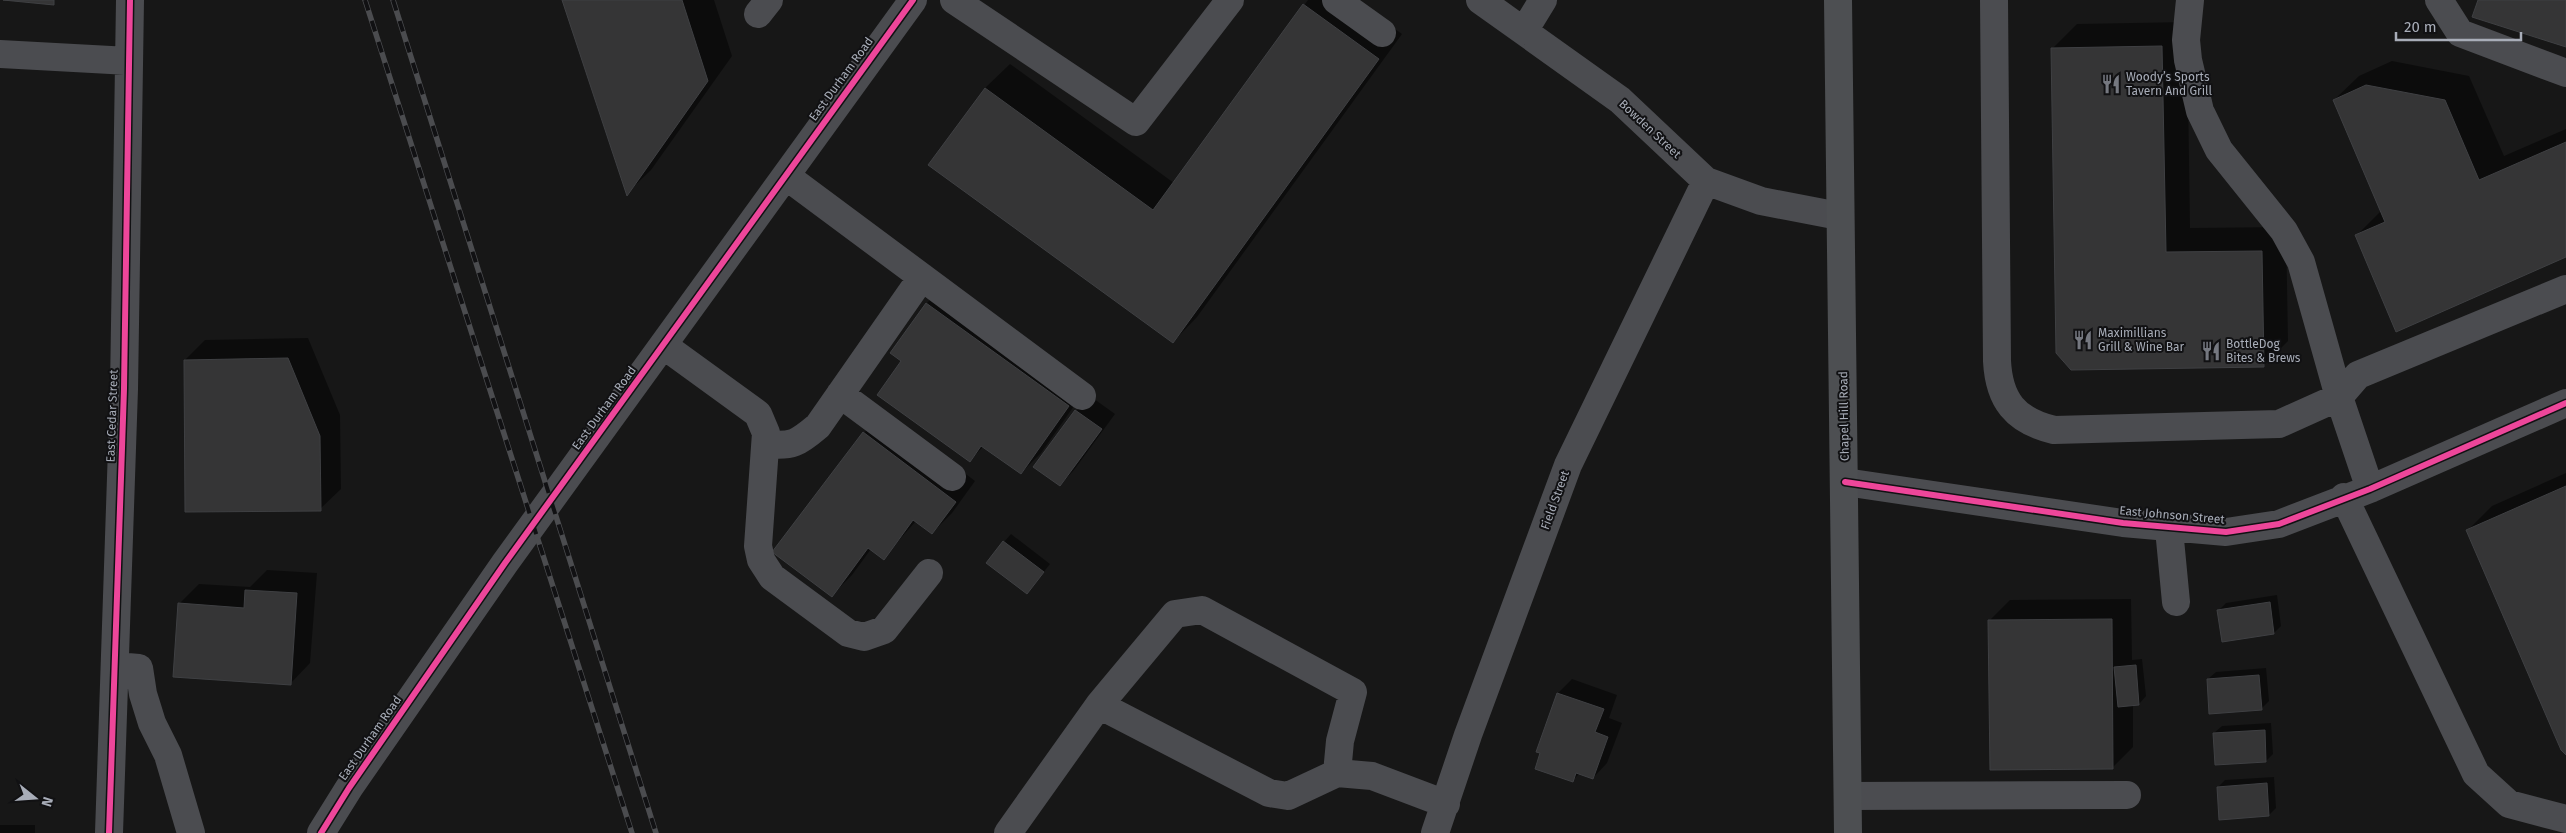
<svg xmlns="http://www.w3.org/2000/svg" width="2566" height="833" viewBox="0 0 2566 833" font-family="'Fira Sans',sans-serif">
<rect width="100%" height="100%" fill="#171717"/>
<path fill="#0007" d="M563,0H714L732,56L651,170L627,193Z
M1308,0H1355L1402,34L1197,317L1173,342L985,88L1010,64L1174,183Z
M2187,22L2190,228L2286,227L2288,341L2263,366L2071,368L2053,48L2077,24Z
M2392,61L2469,76L2504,156L2566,129V256L2357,235L2382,210L2334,100L2359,76Z
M947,283L1088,386L1041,453L1021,473L984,446L969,461L903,361L891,353L927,303Z
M308,338L340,415L341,489L320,509L185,360L205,340Z
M1090,396L1115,414L1074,470L1060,485L1076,411Z
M884,412L975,481L952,513L932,533L916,521L883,558L871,549L852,575L832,595L774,552L864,433Z
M2566,473V753L2467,531L2492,506Z
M1011,534L1050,564L1027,593L1004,542Z
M267,570L317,573L310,663L290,684L179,604L199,584L250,587Z
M2277,595L2281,626L2274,633L2219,610L2226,603Z
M2131,599L2132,660L2142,659L2146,696L2139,704H2133V747L2113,767L1990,620L2010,600Z
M2266,668L2269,701L2261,709L2208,679L2216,672Z
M1572,679L1617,695L1609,718L1622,723L1607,763L1593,778L1580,773L1572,781L1542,753L1537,751L1558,693Z
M2271,723L2273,754L2266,761L2214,733L2222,726Z
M2274,777L2276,808L2269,815L2218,787L2225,780Z
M0,825H35V833H0Z"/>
<path fill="#353536" stroke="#3f4043" d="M3,0H54V5Z
M562,0H682L708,81L627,196Z
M2478,0H2566V47L2472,17Z
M1303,4L1379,59L1173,343L928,165L985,88L1153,210Z
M2162,46L2166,252L2262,251L2264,367L2071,370L2056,353L2051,48Z
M2366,85L2445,100L2479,180L2566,142V257L2396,332L2355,235L2385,222L2333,100Z
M926,303L1069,406L1021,474L981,446L970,462L877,395L901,361L890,353Z
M288,358L320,436L321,511L185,512L184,360Z
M1075,410L1102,429L1060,486L1033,467Z
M863,432L956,502L932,534L913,520L884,560L868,548L832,597L772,552Z
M2566,486V755L2561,750L2466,530Z
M1003,541L1044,572L1027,594L986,563Z
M245,590L297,593L291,685L173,677L178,603L244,608Z
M2270,602L2274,634L2222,642L2217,610Z
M2112,619L2113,769L1990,770L1988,620Z
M2136,665L2139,705L2118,707L2114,667Z
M2259,675L2262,710L2209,714L2207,679Z
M1557,693L1604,709L1595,732L1608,737L1593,779L1576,773L1573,782L1535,769L1540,753L1536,752Z
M2265,730L2266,762L2215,765L2213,733Z
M2267,783L2269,816L2219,820L2217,787Z"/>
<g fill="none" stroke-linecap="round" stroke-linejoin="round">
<path stroke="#4b4c50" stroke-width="28" d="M954,0L1136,122L1230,0
M1336,0L1382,33
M1480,0L1620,100L1706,181L1761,201L1839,216
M1994,0L1997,361C1999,400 2015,421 2054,430L2279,424L2339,397L2370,489
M2190,0L2186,40L2188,60L2200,111L2219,150L2284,231L2301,262L2339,397
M2439,0L2460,33L2566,73
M758,14L769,0
M1524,31L1543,0
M0,54L129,61
M786,176L1082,396
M663,345L758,414L766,433L758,546L761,560L772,577L848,633L864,637L884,630L929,573
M840,394L952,477
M2339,397L2358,375L2566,289
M766,444C792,447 798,443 818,426L922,277
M1845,482L2123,523L2226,532L2279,524L2370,489L2566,403
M2344,497L2476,774L2509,804L2566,819
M2169,529L2176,602
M115,666L139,668L143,694L152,723L168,755L191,833
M1099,705L1269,793L1288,796L1337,773
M1848,796L2127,795
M109,833L124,389L130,0
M321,833L349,788L505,563L913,0
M1008,833L1099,705L1175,614L1202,610L1353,692L1340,741L1337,773L1372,776L1446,804
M1435,833L1468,735L1568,465L1706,181"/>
<path stroke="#4d4f52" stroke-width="28" d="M1838,0C1840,278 1846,555 1848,833"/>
<defs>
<path id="rail" d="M365,0L632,833
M393,0L656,833"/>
</defs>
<use href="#rail" stroke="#4b4c4f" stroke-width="5.5"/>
<use href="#rail" stroke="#111113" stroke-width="4" stroke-dasharray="11" stroke-linecap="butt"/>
<defs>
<path id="cycleway" d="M1845,482L2123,523L2226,532L2279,524L2370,489L2566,403
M109,833L124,389L130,0
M321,833L349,788L505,563L913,0"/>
</defs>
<use href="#cycleway" stroke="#111113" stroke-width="9"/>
<use href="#cycleway" stroke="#ed469a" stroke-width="6"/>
</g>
<defs>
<symbol id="restaurant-bare" viewBox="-9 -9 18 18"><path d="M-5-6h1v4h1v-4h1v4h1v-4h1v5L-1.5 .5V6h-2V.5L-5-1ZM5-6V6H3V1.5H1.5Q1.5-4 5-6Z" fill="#757880" stroke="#111113" stroke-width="2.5" paint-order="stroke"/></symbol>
</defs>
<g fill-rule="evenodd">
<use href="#restaurant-bare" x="2097" y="70" width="28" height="28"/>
<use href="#restaurant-bare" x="2069" y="326" width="28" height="28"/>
<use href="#restaurant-bare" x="2197" y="337" width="28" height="28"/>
</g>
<g text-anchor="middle" stroke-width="4" stroke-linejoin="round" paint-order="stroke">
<g font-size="12" fill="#a8adb8" stroke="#111113" text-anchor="start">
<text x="2126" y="81">Woody’s Sports<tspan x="2126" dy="14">Tavern And Grill</tspan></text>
<text x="2098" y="337">Maximillians<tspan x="2098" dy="14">Grill &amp; Wine Bar</tspan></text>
<text x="2226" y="348">BottleDog<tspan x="2226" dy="14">Bites &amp; Brews</tspan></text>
</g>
<g font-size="12" fill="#a8adb8" stroke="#111113">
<text transform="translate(841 79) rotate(-54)" y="4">East Durham Road</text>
<text transform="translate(1650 129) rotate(43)" y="4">Bowden Street</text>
<text transform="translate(604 408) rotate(-54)" y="4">East Durham Road</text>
<text transform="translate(112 416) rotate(-88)" y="4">East Cedar Street</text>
<text transform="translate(1844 416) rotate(-91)" y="4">Chapel Hill Road</text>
<text transform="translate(1555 500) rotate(-70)" y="4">Field Street</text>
<text transform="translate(2172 515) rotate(5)" y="4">East Johnson Street</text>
<text transform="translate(370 738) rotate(-55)" y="4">East Durham Road</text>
</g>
</g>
<g transform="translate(35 798) rotate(107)" stroke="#111113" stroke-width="4" paint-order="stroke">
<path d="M0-4L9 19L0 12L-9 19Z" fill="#a8adb8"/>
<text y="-8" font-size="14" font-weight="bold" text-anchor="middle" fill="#a8adb8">N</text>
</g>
<path d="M2396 32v8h125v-8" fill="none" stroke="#a8adb8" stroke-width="2.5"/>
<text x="2404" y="32" font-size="15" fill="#a8adb8" stroke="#111113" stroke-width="4" paint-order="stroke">20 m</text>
</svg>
